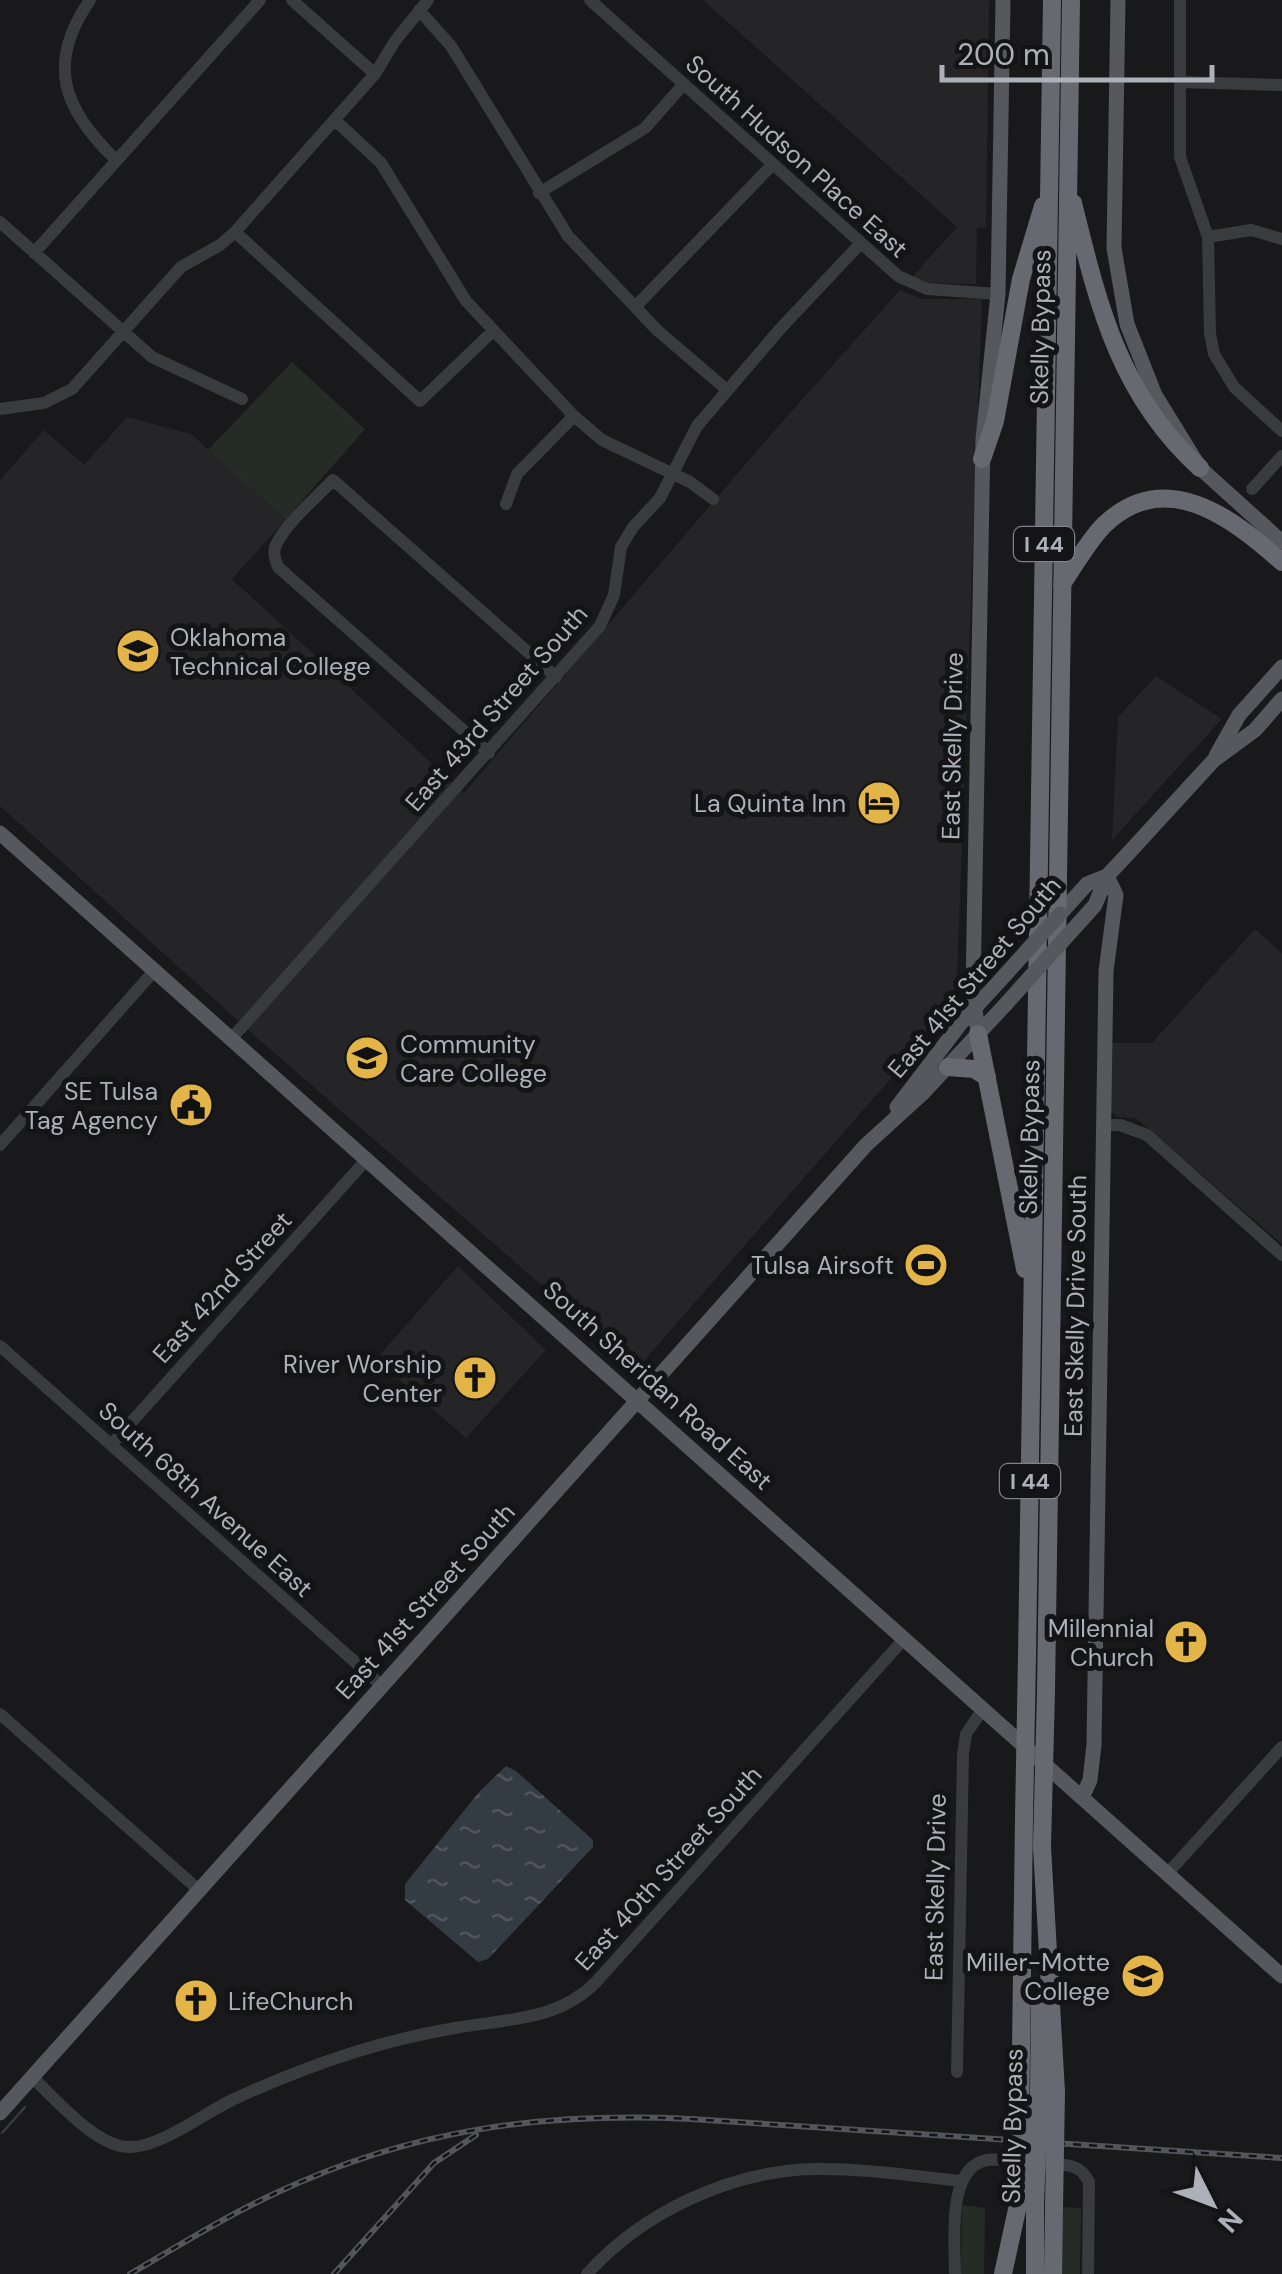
<svg xmlns="http://www.w3.org/2000/svg" width="1282" height="2274" viewBox="0 0 1282 2274" font-family="'DM Sans',sans-serif">
<defs>
<pattern id="water-ripples" width="26" height="14" patternUnits="userSpaceOnUse" patternTransform="scale(2.5)"><rect width="26" height="14" fill="#333b43"/><path d="M2 4q2-2 4 0t4 0M15 11q2-2 4 0t4 0" fill="none" stroke="#4e555c"/></pattern>
</defs>
<rect width="100%" height="100%" fill="#19191b"/>
<path fill="#252527" d="M703,0H989L986,227L977,228L976,284L928,283L913,276L957,227Z
M900,290L922,299H982L956,1004L643,1362H630L255,1036L0,806V480L44,430L84,465L127,417L191,434L286,519L232,579L464,793L774,431Z
M1156,676L1222,719L1112,840L1118,717Z
M1255,929L1282,953V1244L1136,1118L1117,1117L1110,1110L1112,1043H1152Z
M458,1266L546,1350L466,1438L376,1359Z"/>
<path fill="#252c26" d="M292,362L365,429L286,519L208,450Z
M962,2205L985,2208L984,2274H961Z
M1061,2207L1081,2208L1080,2274H1060Z"/>
<path fill="url(#water-ripples)" d="M506,1766L516,1771L593,1840V1847L488,1959L478,1962L405,1900V1884L479,1792Z"/>
<g fill="none" stroke-linecap="round" stroke-linejoin="round">
<path stroke="#333b43" stroke-width="2.5" d="M2,2133L25,2107"/>
<path stroke="#3a3b3f" stroke-width="12" d="M90,0C45,65 64,110 116,160
M292,0L375,74
M590,0L898,276L927,289L998,294
M1180,0V157L1208,237L1210,333L1214,354L1234,387L1282,431
M419,10L451,46L568,236L657,330L727,390
M1180,82L1282,85
M335,120L381,163L466,301L574,416L602,440L690,482L713,499
M539,193L645,128L683,85
M0,222L152,357L242,399
M235,232L420,401L493,331
M1208,237L1251,230L1282,239
M34,253L260,0
M635,307L773,164
M0,409L44,403L72,389L181,267L220,245L235,232L375,74L395,41L428,0
M1252,489L1282,456
M506,504L517,474L574,416
M489,753L278,567C275,559 272,551 277,543C289,520 315,499 333,480L556,677
M232,1038L600,626L614,595L621,547L633,527L660,498L697,426L780,329L861,243
M1103,1125H1120L1147,1135L1282,1255
M0,1145L155,970
M0,1346L382,1686
M111,1445L367,1159
M0,1714L200,1891
M1167,1874L1282,1747
M957,2072L963,1754L966,1734L983,1709
M32,2077C56,2099 96,2147 129,2147C159,2148 203,2114 232,2100C271,2082 311,2066 352,2053C386,2042 420,2034 455,2028C506,2019 558,2021 596,1982L904,1639
M1046,2164C1066,2165 1080,2163 1089,2182L1088,2274
M587,2274C643,2212 730,2171 814,2169C862,2168 913,2176 961,2181
M955,2274C955,2244 946,2167 987,2160C998,2158 1014,2162 1026,2163"/>
<path stroke="#56585e" stroke-width="15" d="M1118,0L1114,248L1127,324L1155,395L1200,468L1282,542
M1216,756L1239,715L1282,667
M0,833L1282,1976
M1060,914L1087,884L1107,876
M1087,914L1095,905L1107,876L1124,858L1214,760L1255,730L1282,699
M978,1034L973,991L983,439L998,294L1003,0
M897,1107L961,1023L1005,975
M1082,1798L1090,1780L1094,1745L1106,971L1116,895L1107,876
M0,2113L866,1145L923,1093L1005,1005"/>
<path stroke="#666970" stroke-width="18" d="M1073,203C1098,304 1119,395 1200,468
M982,459L995,421L1021,279L1043,206
M1062,584C1075,565 1087,543 1103,526C1165,465 1232,518 1282,562
M978,1034L1025,1269
M948,1067L974,1069L987,1077
M1027,1657L1052,0
M1046,1691L1071,0
M1042,1847L1056,2092
M1039,2092L1040,2003
M1020,2127L1024,1817
M1003,2274L1018,2205
M1035,2274V2206
M1053,2274L1054,2207"/>
<defs>
<path id="rail" d="M130,2274C178,2246 226,2216 276,2193C412,2129 543,2112 691,2119L1282,2158
M334,2274L434,2163L476,2135"/>
</defs>
<use href="#rail" stroke="#53555a" stroke-width="6"/>
<use href="#rail" stroke="#141416" stroke-width="2.5" stroke-dasharray="8" stroke-linecap="butt"/>
<path stroke="#56585e" stroke-width="15" d="M1005,975L1060,914
M1005,1005L1087,914"/>
<path stroke="#666970" stroke-width="18" d="M1024,1817L1027,1657
M1042,1847L1046,1691
M1018,2205L1020,2127
M1035,2206L1039,2092
M1054,2207L1056,2092"/>
</g>
<defs>
<symbol id="university-disc" viewBox="-11 -11 22 22"><circle r="9.5" fill="#e3b548" stroke="#141416"/><path d="M0-5L7-2L0 1L-7-2ZM-4 1L0 2.5L4 1V4Q0 6-4 4Z" fill="#111"/></symbol>
<symbol id="hotel-disc" viewBox="-11 -11 22 22"><circle r="9.5" fill="#e3b548" stroke="#141416"/><path d="M-6-4.5h1.5V1H6V5H4.5V3h-9V5H-6ZM-4 0a1.8 1.8 0 1 1 3.6 0ZM.5 0V-2.5h3Q6-2.5 6 0Z" fill="#111"/></symbol>
<symbol id="civic-disc" viewBox="-11 -11 22 22"><circle r="9.5" fill="#e3b548" stroke="#141416"/><path d="M-.6-6.5H3V-4.5H.6V-3L4-1V1h2V6H-6V1h2V-1L-.6-3ZM-1.2 2.5V6h2.4V2.5Z" fill="#111"/></symbol>
<symbol id="stadium-disc" viewBox="-11 -11 22 22"><circle r="9.5" fill="#e3b548" stroke="#141416"/><path d="M0-5a6.5 5 0 1 0 0 10a6.5 5 0 1 0 0-10ZM-3.5-1.8h7v3.6h-7Z" fill="#111"/></symbol>
<symbol id="church-disc" viewBox="-11 -11 22 22"><circle r="9.5" fill="#e3b548" stroke="#141416"/><path d="M-1.2-6h2.4v3.5h3.3v2.4h-3.3V6h-2.4V-.1h-3.3v-2.4h3.3Z" fill="#111"/></symbol>
</defs>
<g fill-rule="evenodd">
<use href="#university-disc" x="113" y="626" width="50" height="50"/>
<use href="#hotel-disc" x="854" y="778" width="50" height="50"/>
<use href="#university-disc" x="342" y="1033" width="50" height="50"/>
<use href="#civic-disc" x="166" y="1080" width="50" height="50"/>
<use href="#stadium-disc" x="901" y="1240" width="50" height="50"/>
<use href="#church-disc" x="450" y="1353" width="50" height="50"/>
<use href="#church-disc" x="1161" y="1617" width="50" height="50"/>
<use href="#university-disc" x="1118" y="1951" width="50" height="50"/>
<use href="#church-disc" x="171" y="1976" width="50" height="50"/>
</g>
<g text-anchor="middle" stroke-width="10" stroke-linejoin="round" paint-order="stroke">
<g fill="#141416" stroke="#7e8188" stroke-width="2.5">
<rect x="1014" y="527" width="60" height="34" rx="8"/>
<rect x="1000" y="1464" width="60" height="34" rx="8"/>
</g>
<g font-size="22" font-weight="bold" fill="#acb0b9">
<text x="1044" y="552">I 44</text>
<text x="1030" y="1489">I 44</text>
</g>
<g font-size="25" fill="#acb0b9" stroke="#141416">
<text transform="translate(797 156) rotate(42)" y="9">South Hudson Place East</text>
<text transform="translate(1040 327) rotate(-89)" y="9">Skelly Bypass</text>
<text transform="translate(496 708) rotate(-49)" y="9">East 43rd Street South</text>
<text transform="translate(952 746) rotate(-89)" y="9">East Skelly Drive</text>
<text transform="translate(974 977) rotate(-50)" y="9">East 41st Street South</text>
<text transform="translate(1029 1137) rotate(-89)" y="9">Skelly Bypass</text>
<text transform="translate(222 1287) rotate(-48)" y="9">East 42nd Street</text>
<text transform="translate(1075 1306) rotate(-89)" y="9">East Skelly Drive South</text>
<text transform="translate(658 1385) rotate(42)" y="9">South Sheridan Road East</text>
<text transform="translate(206 1499) rotate(42)" y="9">South 68th Avenue East</text>
<text transform="translate(425 1601) rotate(-48)" y="9">East 41st Street South</text>
<text transform="translate(668 1868) rotate(-48)" y="9">East 40th Street South</text>
<text transform="translate(935 1887) rotate(-89)" y="9">East Skelly Drive</text>
<text transform="translate(1012 2126) rotate(-89)" y="9">Skelly Bypass</text>
</g>
<g font-size="25" fill="#acb0b9" stroke="#141416" text-anchor="end">
<text x="170" y="646" text-anchor="start">Oklahoma<tspan x="170" dy="29">Technical College</tspan></text>
<text x="846" y="812">La Quinta Inn</text>
<text x="400" y="1053" text-anchor="start">Community<tspan x="400" dy="29">Care College</tspan></text>
<text x="158" y="1100">SE Tulsa<tspan x="158" dy="29">Tag Agency</tspan></text>
<text x="894" y="1274">Tulsa Airsoft</text>
<text x="442" y="1373">River Worship<tspan x="442" dy="29">Center</tspan></text>
<text x="1154" y="1637">Millennial<tspan x="1154" dy="29">Church</tspan></text>
<text x="1110" y="1971">Miller-Motte<tspan x="1110" dy="29">College</tspan></text>
<text x="228" y="2010" text-anchor="start">LifeChurch</text>
</g>
</g>
<g transform="translate(1212 2204) rotate(132)" stroke="#141416" stroke-width="8" paint-order="stroke">
<path d="M0-8L18 38L0 25L-18 38Z" fill="#acb0b9"/>
<text y="-15" font-size="28" font-weight="bold" text-anchor="middle" fill="#acb0b9">N</text>
</g>
<path d="M942 65v15h270v-15" fill="none" stroke="#acb0b9" stroke-width="5"/>
<text x="957" y="65" font-size="30" fill="#acb0b9" stroke="#141416" stroke-width="8" paint-order="stroke">200 m</text>
</svg>
